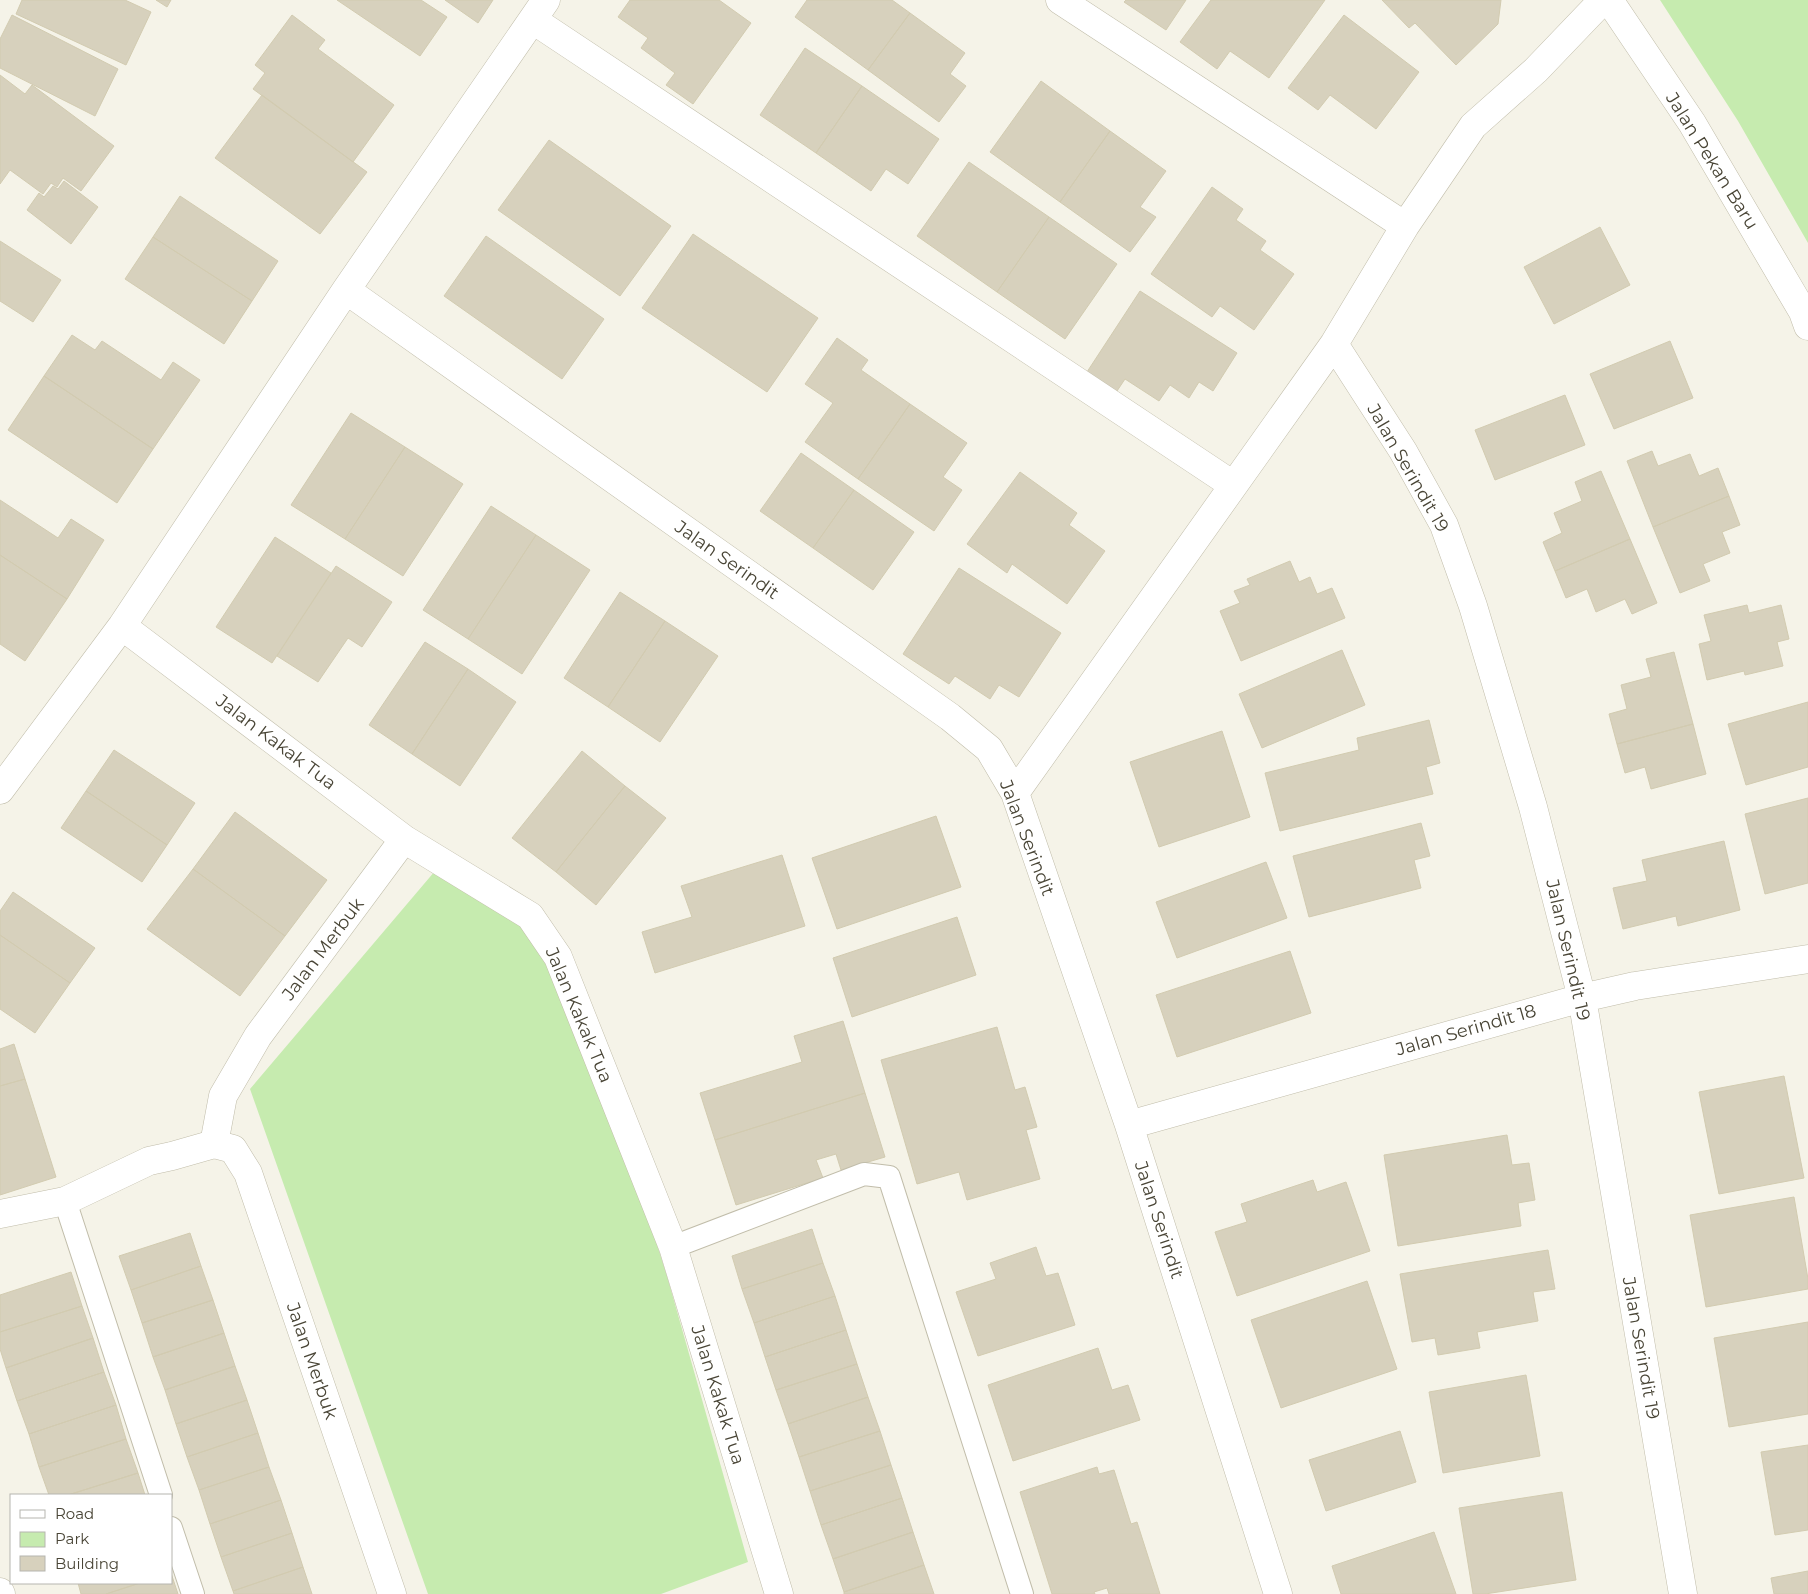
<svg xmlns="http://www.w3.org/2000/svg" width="1808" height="1594" viewBox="0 0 1808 1594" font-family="Montserrat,sans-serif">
<rect width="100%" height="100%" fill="#f5f3e8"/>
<path fill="#c6ebaf" d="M1660,0H1808V243L1738,121Z
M435,871L507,891L584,1015L667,1276L748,1562L661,1594H428L250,1089Z"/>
<path fill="#d7d1bd" stroke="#d2cbb0" d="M22,0H125L151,12L126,65L16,14Z
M156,0H171L167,7Z
M337,0H421L447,17L420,56Z
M445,0H493L478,23Z
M630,0H719L751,23L693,104L666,85L675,73L641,48L648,38L618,17Z
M807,0H892L910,13L868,70L795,17Z
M1126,0H1186L1166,30L1124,2Z
M1211,0H1325L1269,78L1230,51L1217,69L1180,42Z
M1382,0H1501L1498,24L1456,65L1415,23L1409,28Z
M910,13L965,53L950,74L966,86L939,122L868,70Z
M12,15L118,69L95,116L0,68V39Z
M292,15L325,40L318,49L394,105L353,162L253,89L265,73L255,65Z
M1344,15L1419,72L1376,129L1330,95L1318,110L1288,88Z
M805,48L862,86L816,153L760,115Z
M0,75L25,94L32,85L114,146L81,191L63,178L57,187L51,183L43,194L10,170L0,184Z
M1041,81L1110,131L1060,202L990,152Z
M862,86L939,139L908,184L886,169L871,191L816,153Z
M262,95L367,172L320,234L215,158Z
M1110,131L1166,171L1140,207L1156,217L1130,252L1060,202Z
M549,140L671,226L620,296L498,210Z
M969,162L1049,217L997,292L917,236Z
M64,181L98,207L71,244L27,210L39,193L44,197L53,186L58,189Z
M1212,187L1243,209L1236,220L1266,241L1260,250L1294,274L1254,330L1220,306L1212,317L1151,274Z
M180,196L278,261L252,301L153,237Z
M1049,217L1117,264L1065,339L997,292Z
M1600,227L1630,285L1554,324L1524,267Z
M693,234L818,318L767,392L642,308Z
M486,236L604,319L562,379L444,296Z
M153,237L252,301L224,344L125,279Z
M0,241L61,280L33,322L0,301Z
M1140,291L1237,353L1213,391L1199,382L1189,398L1170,385L1159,401L1125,379L1115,394L1085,375Z
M72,335L95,350L102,341L161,380L173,362L200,380L153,449L44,376Z
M837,338L868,360L861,370L910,404L858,479L805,442L833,403L805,384Z
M1670,341L1693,398L1614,429L1590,374Z
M44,376L153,449L117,503L8,430Z
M1565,395L1585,445L1495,480L1475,430Z
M910,404L967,443L943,477L962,490L934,531L858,479Z
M351,413L405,447L345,539L291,505Z
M405,447L463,484L403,576L345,539Z
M1652,451L1658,466L1690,454L1699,476L1718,468L1729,496L1653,527L1627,461Z
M801,453L854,490L813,548L760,511Z
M1601,471L1630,539L1555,571L1543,542L1562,533L1554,513L1582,501L1575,482Z
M1020,472L1077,513L1069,525L1105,551L1067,604L1012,564L1007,573L967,544Z
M854,490L914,532L873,590L813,548Z
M1729,496L1740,525L1722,532L1730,553L1703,564L1710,581L1680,593L1653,527Z
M0,500L58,538L71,519L104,540L67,599L0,555Z
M491,506L536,535L468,639L423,610Z
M536,535L590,570L522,674L468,639Z
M275,537L331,573L272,663L216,627Z
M1630,539L1657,603L1632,614L1625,599L1596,612L1587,589L1566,598L1555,571Z
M0,555L67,599L25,661L0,644Z
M1290,561L1299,582L1310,577L1317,594L1332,588L1345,618L1241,661L1220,611L1240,603L1234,591L1250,585L1247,579Z
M336,566L392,602L362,647L348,638L318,682L277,656Z
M959,568L1061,633L1019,697L999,685L990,699L955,676L949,684L903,654Z
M620,592L665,621L608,707L564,678Z
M1747,605L1749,613L1781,605L1789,639L1777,642L1783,666L1745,675L1744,671L1707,680L1699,644L1711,641L1704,615Z
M665,621L718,656L660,742L608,707Z
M425,642L468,669L412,754L369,725Z
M1342,650L1365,705L1262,748L1239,694Z
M1674,652L1693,724L1617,744L1609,714L1627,709L1621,685L1651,677L1646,659Z
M468,669L516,702L460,786L412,754Z
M1808,702V767L1746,785L1728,724Z
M1429,720L1440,763L1426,767L1433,794L1280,831L1265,773L1359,750L1357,738Z
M1693,724L1706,774L1651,789L1645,767L1625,773L1617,744Z
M1222,731L1250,817L1159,847L1130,762Z
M114,750L195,803L167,845L86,791Z
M582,751L625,786L556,872L512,838Z
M625,786L666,818L596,905L556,872Z
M86,791L167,845L142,882L61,828Z
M1808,798V883L1765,894L1745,814Z
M235,812L327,880L285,936L193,869Z
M936,816L961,887L837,929L812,858Z
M1421,823L1430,856L1414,860L1421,888L1309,917L1293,856Z
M1724,841L1740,910L1678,926L1676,916L1623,929L1613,888L1647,881L1642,860Z
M782,855L805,926L655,973L642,932L692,917L681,886Z
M1266,862L1287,918L1177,958L1156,902Z
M193,869L285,936L240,996L147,929Z
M13,892L95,948L70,983L0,935V911Z
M957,917L976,975L852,1017L833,958Z
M0,935L70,983L35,1033L0,1009Z
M1290,951L1311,1013L1177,1057L1156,995Z
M843,1021L865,1093L715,1140L700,1093L802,1062L794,1036Z
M997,1027L1015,1090L1025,1087L1037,1127L1026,1130L1040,1179L967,1200L959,1172L917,1184L881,1060Z
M14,1044L25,1079L0,1086V1049Z
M1784,1076L1804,1178L1719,1194L1699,1092Z
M25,1079L56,1177L0,1195V1086Z
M865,1093L885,1157L841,1170L836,1154L816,1160L823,1178L736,1205L715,1140Z
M1507,1135L1512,1165L1529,1163L1535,1200L1518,1203L1521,1226L1398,1246L1384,1155Z
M1313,1180L1317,1192L1346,1182L1370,1251L1237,1296L1215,1232L1247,1222L1241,1204Z
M1794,1197L1808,1279V1289L1706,1307L1690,1215Z
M812,1229L823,1263L742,1289L732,1256Z
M190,1233L201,1266L131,1290L119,1256Z
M1036,1247L1046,1276L1058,1273L1075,1325L978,1356L956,1292L996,1279L990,1263Z
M1548,1250L1555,1289L1533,1292L1538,1321L1477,1332L1480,1348L1438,1355L1435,1338L1412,1342L1400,1274Z
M823,1263L835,1296L754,1323L742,1289Z
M201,1266L213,1300L142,1323L131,1290Z
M71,1272L82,1306L0,1332V1295Z
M1367,1281L1397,1369L1281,1408L1251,1320Z
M835,1296L846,1330L765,1357L754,1323Z
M213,1300L224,1333L153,1357L142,1323Z
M82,1306L93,1338L6,1368L0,1349V1332Z
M1808,1322V1414L1729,1427L1714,1338Z
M846,1330L857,1364L776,1390L765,1357Z
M224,1333L235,1366L165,1390L153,1357Z
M93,1338L104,1372L17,1401L6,1368Z
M1098,1348L1112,1390L1128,1385L1140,1420L1013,1461L988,1385Z
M857,1364L868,1397L788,1424L776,1390Z
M235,1366L247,1400L176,1424L165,1390Z
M104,1372L116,1405L29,1434L17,1401Z
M1526,1375L1540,1456L1443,1473L1429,1392Z
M868,1397L880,1431L799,1457L788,1424Z
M247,1400L258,1433L187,1457L176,1424Z
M116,1405L126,1439L39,1467L29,1434Z
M880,1431L891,1465L810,1491L799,1457Z
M1400,1431L1416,1482L1326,1511L1309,1460Z
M258,1433L269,1467L199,1490L187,1457Z
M126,1439L138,1473L68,1495H49L39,1467Z
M1808,1445V1530L1775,1535L1761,1452Z
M891,1465L902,1498L821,1525L810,1491Z
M269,1467L281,1500L210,1524L199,1490Z
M1097,1467L1099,1474L1114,1470L1131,1524L1137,1522L1160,1594H1109L1107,1588L1094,1592L1095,1594H1052L1020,1492Z
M138,1473L145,1495H68Z
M1562,1492L1576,1580L1485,1594H1473L1459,1508Z
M902,1498L913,1532L833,1559L821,1525Z
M281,1500L292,1533L221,1557L210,1524Z
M913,1532L924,1565L844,1592L833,1559Z
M1434,1532L1456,1594H1341L1332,1566Z
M292,1533L303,1567L233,1591L221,1557Z
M924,1565L934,1594H844V1592Z
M303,1567L312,1594H234L233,1591Z
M1808,1571V1594H1774L1771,1578Z
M171,1573L178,1594H106L140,1583H171Z
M78,1583H140L106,1594H81Z"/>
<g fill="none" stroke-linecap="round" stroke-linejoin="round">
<defs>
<path id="service" d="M65,1201L161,1495
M673,1247L864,1174L889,1177L1022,1594
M171,1528L193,1594"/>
<path id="minor" d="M1060,0L1405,226
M533,20L1233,485
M346,290L950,717L989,749L1015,793L1129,1125L1278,1594
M1334,344L1403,451L1444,525L1473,606L1533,807L1582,998L1683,1594
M122,626L404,839L530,916L558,957L673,1247L779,1594
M0,790L122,626L346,290L546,0
M1015,793L1334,344L1405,226L1473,126L1536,70L1603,0
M1129,1125L1582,998L1635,986L1808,959
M214,1144L223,1096L258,1036L404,839
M0,1214L65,1201L149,1161L172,1156L214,1144L233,1149L248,1173L392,1594
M0,1592L1,1594"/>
<path id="tertiary" d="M1609,0L1692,123L1803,312L1808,326"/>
</defs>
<use href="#service" stroke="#c1bdaa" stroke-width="24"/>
<use href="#minor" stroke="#c1bdaa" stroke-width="29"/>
<use href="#tertiary" stroke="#c1bdaa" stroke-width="29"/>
<use href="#service" stroke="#fff" stroke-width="22"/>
<use href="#minor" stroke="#fff" stroke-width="28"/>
<use href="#tertiary" stroke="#fff" stroke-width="28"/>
</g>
<g text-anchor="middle" stroke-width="4" stroke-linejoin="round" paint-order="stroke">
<g font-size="18" fill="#494536" stroke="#fff">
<text transform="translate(1712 161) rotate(58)" y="6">Jalan Pekan Baru</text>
<text transform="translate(1408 468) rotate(60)" y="6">Jalan Serindit 19</text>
<text transform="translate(727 560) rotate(35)" y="6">Jalan Serindit</text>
<text transform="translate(276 742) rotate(37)" y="6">Jalan Kakak Tua</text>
<text transform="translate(1027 838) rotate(69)" y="6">Jalan Serindit</text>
<text transform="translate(323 949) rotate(-53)" y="6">Jalan Merbuk</text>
<text transform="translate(1568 950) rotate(77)" y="6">Jalan Serindit 19</text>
<text transform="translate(579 1015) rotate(67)" y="6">Jalan Kakak Tua</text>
<text transform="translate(1466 1030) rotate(-16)" y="6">Jalan Serindit 18</text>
<text transform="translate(1159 1220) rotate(72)" y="6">Jalan Serindit</text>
<text transform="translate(1641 1348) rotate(80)" y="6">Jalan Serindit 19</text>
<text transform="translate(312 1361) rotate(71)" y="6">Jalan Merbuk</text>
<text transform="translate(718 1395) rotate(73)" y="6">Jalan Kakak Tua</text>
</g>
</g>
<rect x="10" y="1494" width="162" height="90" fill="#ffffff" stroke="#b6b5af"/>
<rect x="20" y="1510" width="25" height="8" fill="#ffffff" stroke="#b6b5af"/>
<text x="55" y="1519" font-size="15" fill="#494536">Road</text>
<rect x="20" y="1532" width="25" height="15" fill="#c6ebaf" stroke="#b6b5af"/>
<text x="55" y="1544" font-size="15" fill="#494536">Park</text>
<rect x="20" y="1556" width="25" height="15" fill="#d7d1bd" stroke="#b6b5af"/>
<text x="55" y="1569" font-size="15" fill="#494536">Building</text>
</svg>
